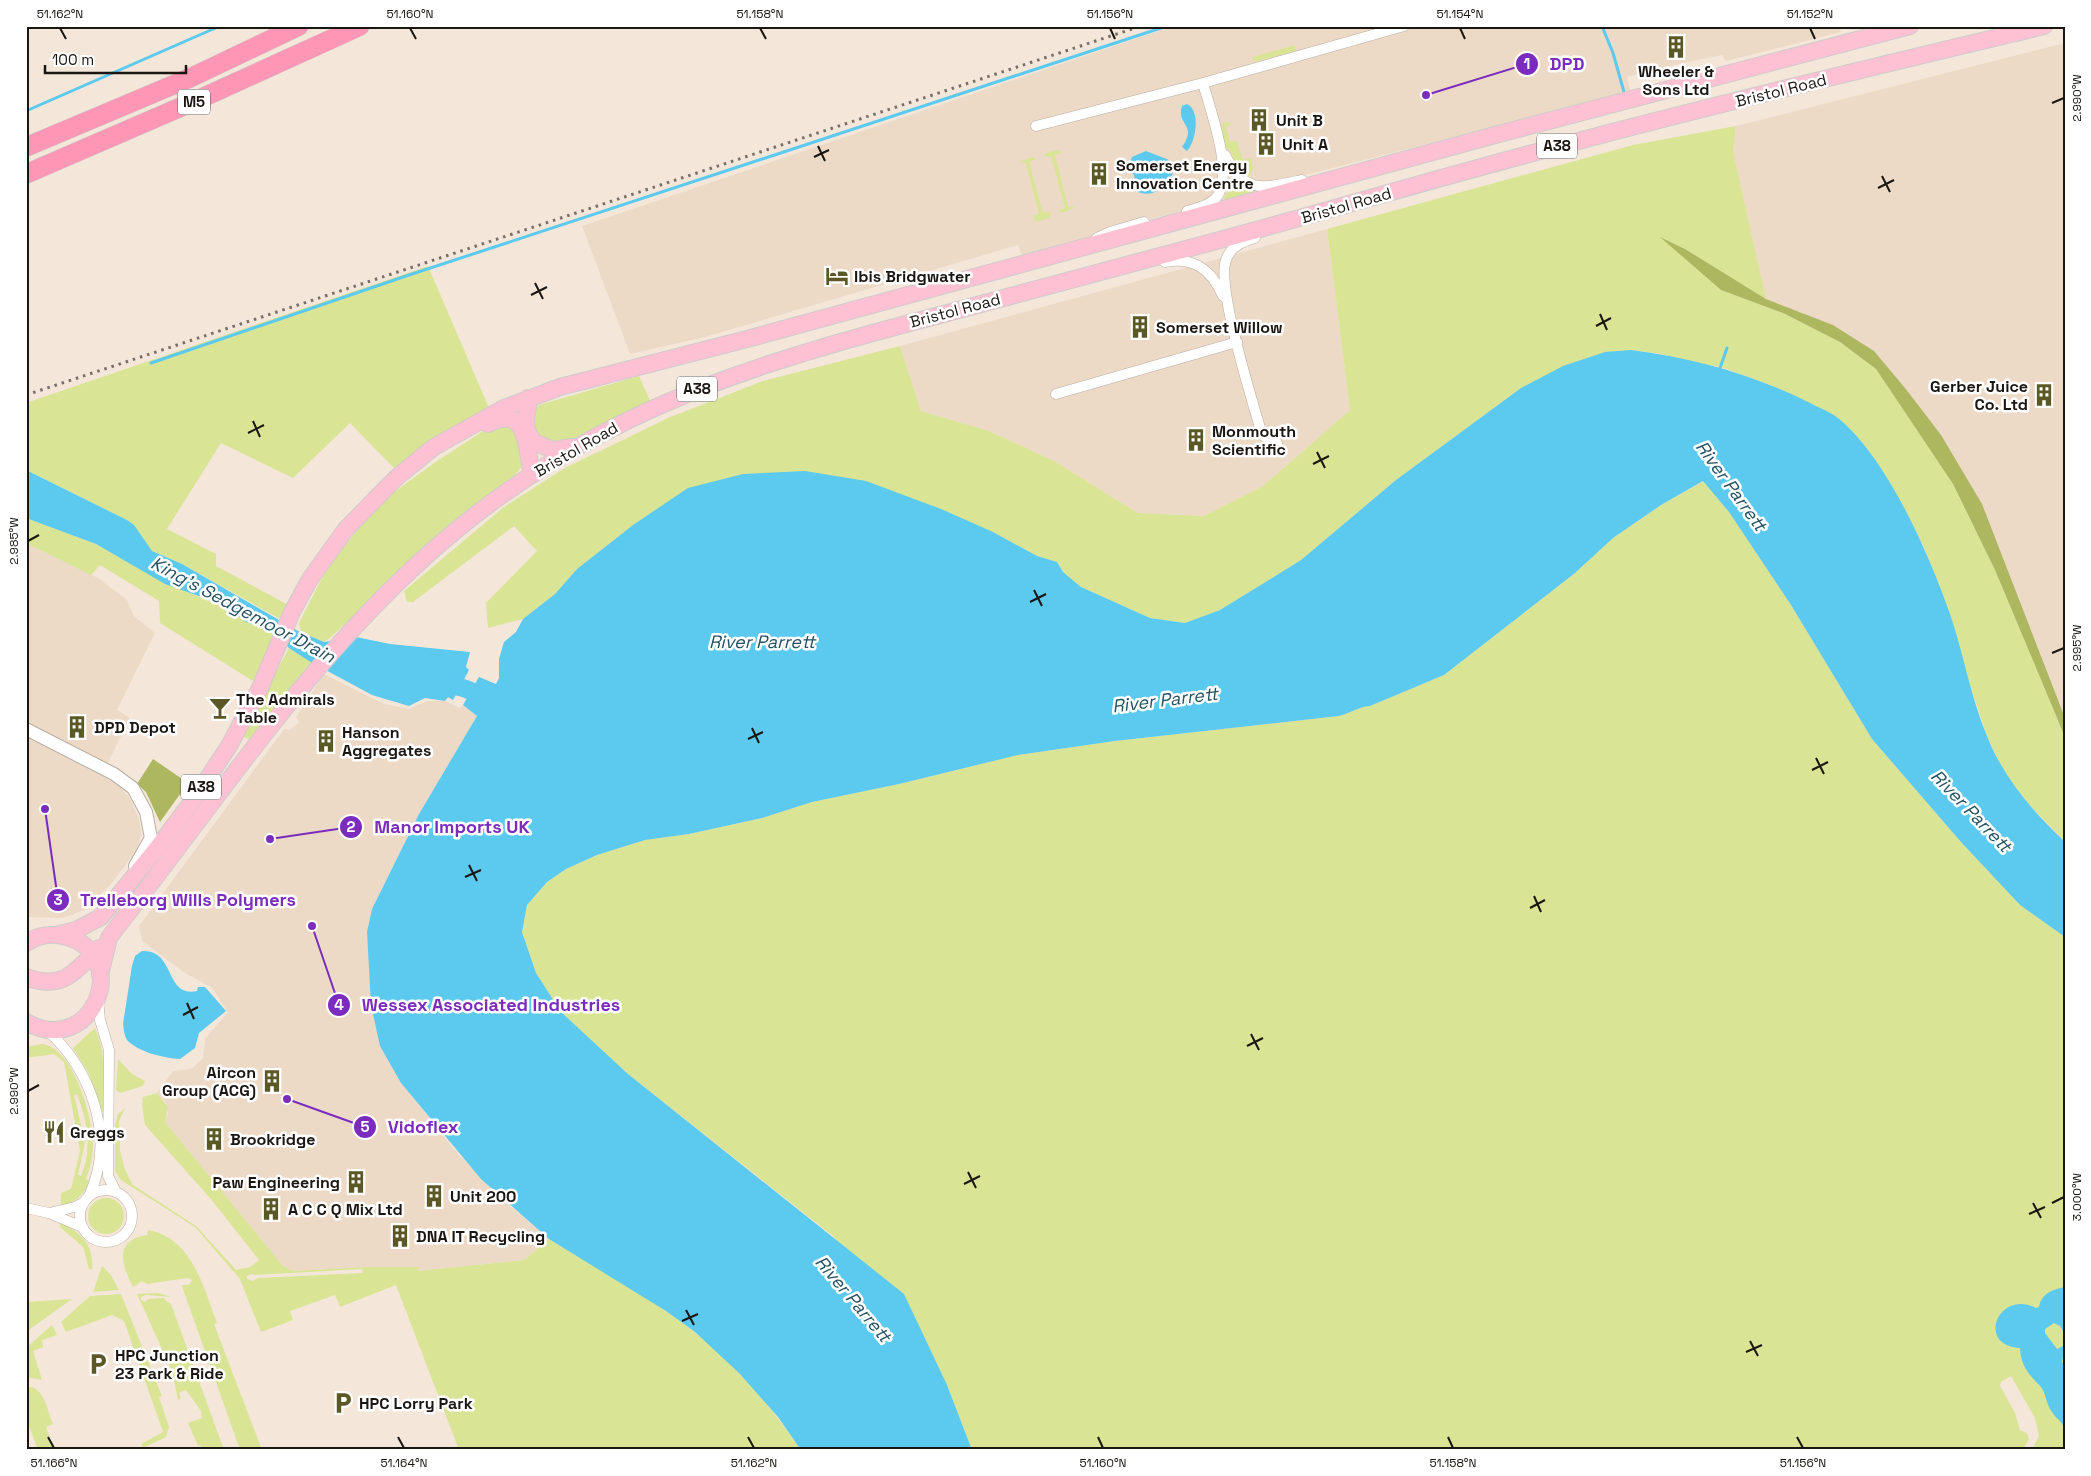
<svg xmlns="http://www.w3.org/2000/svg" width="2091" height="1476" viewBox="0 0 2091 1476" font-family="'Space Grotesk',sans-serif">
<rect width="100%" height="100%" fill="#f4e7da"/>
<path fill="#ecdac7" d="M1173,26H1839L1841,32L1726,61L1722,55L1651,70L1627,77L1631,92L1250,189L1218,202L1106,230L1066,247L1023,258L1018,245L705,337L630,354L582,226Z
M2065,43V718L2036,648L1905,388L1874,351L1833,325L1766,299L1733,151L1736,126Z
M1327,229L1350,410L1263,486L1204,516L1138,513L1054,461L989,431L921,411L900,346Z
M26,543L98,578L127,600L134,616L155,633L117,710L130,718L102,775L120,787L129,797L139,819L141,834L137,850L111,884L85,910L62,918L26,917Z
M324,674L384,704L409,709L427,701H445L460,708L463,705L477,716L419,814L392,868L372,909L367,932L370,967L392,1066L401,1083L458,1154L507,1203L549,1239L524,1260L418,1271V1267H366L293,1271L283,1266L165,1122L168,1113L166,1103L157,1093L173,1071L191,1069L203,1058L205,1039L228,1012L212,988L185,973L142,941L139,926L284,729L290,730L299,722L296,717Z"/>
<path fill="#d9e495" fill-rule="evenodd" d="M1295,45L1296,51L1253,62V57Z
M1224,122L1232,123L1226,127L1230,142L1236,140L1243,160L1251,158L1253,168L1249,177L1237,167L1229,149H1226L1221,130Z
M1736,126L1733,151L1766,299L1685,249L1662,238L1721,290L1783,313L1840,342L1876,369L1953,484L1995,570L2065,737V842L2024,799L2003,770L1987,736L1961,659L1951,618L1924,547L1894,491L1866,447L1837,417L1770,385L1721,367L1690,362L1662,354L1631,350L1521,388L1396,480L1301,560L1220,610L1185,623L1150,618L1081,587L1063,572L1057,562L1037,556L993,532L633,525L577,569L555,594L523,619L488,628L486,603L537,551L514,526L413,602H407L404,591L504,507L565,468L668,418L763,381L900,346L921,411L989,431L1054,461L1138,513L1204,516L1263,486L1350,410L1327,229L1633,145Z
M1058,150L1061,153L1055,155L1068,207H1075L1062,213L1058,210L1065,208L1051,156L1044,157L1046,153Z
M1032,157L1036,159L1029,162L1043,213L1050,212L1051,214L1049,218L1036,222L1033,216L1039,214L1026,163L1019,162Z
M1232,181H1234L1255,193L1223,201Z
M428,266L489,408L395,469L350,423L293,478L221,443L167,529L216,554V566L290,606L280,619L182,564L152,551L127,520L26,470V403Z
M639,376L651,403L573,442L558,445L534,435L530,415L539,405Z
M504,423L517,431L525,462L511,481L468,511L435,540L331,637L324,642L301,632L299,623L327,568L378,504L437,461L494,424Z
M1704,481L1729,512L1791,605L1872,739L1961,842L2020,905L2065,937V1450H2032L2039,1436L2035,1418L2011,1376L2001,1382L2000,1386L2015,1413L2020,1430L2027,1433L2029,1439L2023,1450H972L947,1385L834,1237L628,1074L561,1012L536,973L522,932L527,905L547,882L566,869L597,855L645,840L689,834L762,818L812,802L899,784L1018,755L1115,741L1339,716C1351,713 1358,707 1370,706L1444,675L1575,573L1613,538L1661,505Z
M26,518L96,544L161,581L232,611L244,621L271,631L278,638L253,681L160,623L159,601L100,565L91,575L26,543Z
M289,648L312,663L252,742L242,735Z
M95,1028C107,1056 104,1083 103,1113L88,1072L73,1048Z
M42,1044C74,1048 93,1118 93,1145C93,1157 90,1168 86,1179L90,1181C84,1195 75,1203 61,1205V1193L71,1189L80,1151L64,1062L54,1054L26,1058V1047ZM77,1094C87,1121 93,1148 81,1176L78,1175L85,1142L74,1095Z
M118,1059L132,1074L145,1081L143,1086L120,1093L116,1090Z
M157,1093L168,1107L165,1122L283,1266L293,1271L366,1267H418V1271L524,1260L549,1239C597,1269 649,1296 693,1331C735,1365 771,1406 801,1450H459L396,1285L340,1307L335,1295L290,1311L293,1320L261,1332L240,1279L195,1227L121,1180L115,1171V1125L118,1114L125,1108L119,1121L120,1151L125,1170L133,1185L196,1226L236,1270L250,1267L259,1260L210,1198L145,1125L142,1104L143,1097ZM362,1269L363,1273L258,1278L253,1281L247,1279V1276L251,1274L255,1275Z
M88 1216a18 18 0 1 1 36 0a18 18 0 1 1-36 0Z
M60,1222C82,1234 94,1244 92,1270L89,1269L83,1247L60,1227Z
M148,1230C192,1238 203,1286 217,1323L214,1324L262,1450H240L184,1292L182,1285H189L192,1280L187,1278L147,1284L142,1281L133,1287C122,1266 113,1240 147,1235Z
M102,1266L111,1275L119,1290L93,1292Z
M158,1293L171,1297L146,1295L141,1297V1300L145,1302L148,1299L163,1298L171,1304L224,1450H203L200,1445L198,1446L188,1423L202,1418L201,1411L186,1390L179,1393L181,1398L178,1400L172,1371L137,1294Z
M121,1294L162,1396L159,1397L169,1427L166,1437L143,1448L141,1444L163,1432L124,1321L112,1315L66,1332L61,1322L90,1296Z
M72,1299L26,1332V1302Z
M52,1325L57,1335L42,1340L43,1347L33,1351L42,1380L26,1377V1348Z
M31,1387C45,1390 48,1413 53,1424L46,1427L54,1449L58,1448L59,1450H38L26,1418V1388Z"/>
<path fill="#acb760" d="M1660,237L1685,249L1766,299L1833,325L1874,351L1905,388L1941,435L1982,504L2065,718V737L1995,570L1953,484L1876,369L1840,342L1783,313L1721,290Z
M153,759L188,783L160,822L146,792L137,784Z"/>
<path fill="#5cc9ef" d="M1187,104C1201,110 1196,142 1187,151L1182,147C1198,124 1176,126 1182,106Z
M1146,151L1169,160L1174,168C1171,185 1153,200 1136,191L1134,175L1128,168L1132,157Z
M1631,350C1693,358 1752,374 1808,402C1817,407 1829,411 1838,418C1888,459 1930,556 1951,617C1964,656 1971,698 1987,736C2003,777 2033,812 2065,842V937L2020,905L1961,842L1872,739L1791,605L1729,512L1703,481L1661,505L1613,538L1575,573L1444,675L1370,706C1358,707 1351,713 1339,716L1115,741L1018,755L899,784L812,802L762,818L689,834L645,840L597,855L566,869L547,882L527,905L522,932L536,973L561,1012L628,1074L904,1294L947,1385L972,1450H801L778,1417L739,1373L695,1332L666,1311L549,1239L481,1179L401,1083L380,1046L371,1005L367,932L372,909L419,814L477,716L463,705L479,677L496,684L499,678V659L504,642L516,632L523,619L555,594L577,569L633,525L688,488L743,474L805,471L866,481L941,509L993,532L1037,556L1057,562L1063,572L1081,587L1150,618L1185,623L1220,610L1301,560L1396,480L1521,388L1563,366L1605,352Z
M26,470L127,520L134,525L152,551L182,564L298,631L324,642L356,637L390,644L470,652L466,667L469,670L453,700L448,697L445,701L425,698L409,706L372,695L309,661L289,648L272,632L244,621L232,611L207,599L165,584L96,544L26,518Z
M142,951C176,949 164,998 197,991L198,987H205L226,1011L199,1033L195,1048L180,1059C164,1058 138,1052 127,1040C124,1035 124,1029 123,1024L132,966L135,956Z
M2065,1287V1334L2060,1326L2054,1323L2045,1329V1333L2057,1349L2065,1345L2062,1362L2065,1366V1431C2064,1422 2056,1419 2052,1412C2046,1404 2046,1393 2041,1387C2029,1374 2021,1367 2020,1348C1975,1345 1999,1289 2036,1308L2039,1307C2041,1294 2053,1289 2065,1287Z"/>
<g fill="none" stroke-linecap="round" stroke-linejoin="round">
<path stroke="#5cc9ef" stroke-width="3" d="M1602,26L1613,53L1624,92
M26,111L220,26
M151,363L406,276L1167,26
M1719,371L1727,348"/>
<path stroke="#5cc9ef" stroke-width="18" d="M437,685C456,685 477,688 488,706"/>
<defs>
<path id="minor" d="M1036,126L1203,83
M1225,155C1244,195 1263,188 1302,180
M1187,211C1197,208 1208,206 1215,199C1236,177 1210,110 1203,83L1404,26
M1097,238L1110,232L1144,222
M1255,238C1243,241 1230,247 1226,260C1216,287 1253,402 1262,435L1277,443
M1165,262C1195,256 1212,271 1223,296
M1056,394L1237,342
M98,999L100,1020L109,1050L108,1176L116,1192
M47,1030C92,1071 116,1138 89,1196
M80 1216a26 26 0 1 1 52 0a26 26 0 1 1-52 0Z
M26,1208L49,1213L82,1227
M49,1213L75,1207L83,1203"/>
<path id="tertiary" d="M26,729L114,774L133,788L146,812L151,838L135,866"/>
<path id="primary" d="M528,398C530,416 519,422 534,442L553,450L572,447
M488,424C529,403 526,450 532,474
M56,935L76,930L101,917L158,847L194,799L229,746L260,688L292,612L310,579L346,529L396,478L434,447L504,408L560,387L747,339L1495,135L1910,26
M26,943C38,935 53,933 67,937C133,956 93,1059 26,1022
M100,975L109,938L114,931C235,778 340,610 502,495C639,397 780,357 940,315C1022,293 1104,271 1186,249C1315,215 1442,176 1571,143C1728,101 1886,64 2044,26
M26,977C63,991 74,972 99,948"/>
<path id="motorway" d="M26,147L192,77L299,26
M26,174L204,97L360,26"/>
</defs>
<use href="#minor" stroke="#b8ada1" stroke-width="11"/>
<use href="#tertiary" stroke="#b8ada1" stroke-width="14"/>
<use href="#primary" stroke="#cdcccb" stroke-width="18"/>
<use href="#motorway" stroke="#cdcccb" stroke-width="20"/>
<use href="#minor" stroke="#fff" stroke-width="10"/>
<use href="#tertiary" stroke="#fff" stroke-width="12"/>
<use href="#primary" stroke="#fec1d3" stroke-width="16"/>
<use href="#motorway" stroke="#fd97b5" stroke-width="19"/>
<path stroke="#776f67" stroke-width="3" stroke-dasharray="2.5 5" stroke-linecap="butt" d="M26,395L1141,26"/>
</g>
<path fill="none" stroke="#1a1612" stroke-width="2" d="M60,28L66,39M410,28L416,39M760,28L766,39M1110,28L1115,39M1460,28L1465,39M1810,28L1815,39M2052,103L2064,98M818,146L825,161M814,157L829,150M1882,176L1890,192M1878,188L1894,180M535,283L543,299M531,295L547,287M1600,314L1607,330M1596,326L1611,318M253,421L260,437M248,433L264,425M1317,452L1325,468M1313,464L1329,456M28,541L39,535M1034,590L1042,606M1030,602L1046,594M2052,653L2064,648M752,728L759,743M748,739L763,732M1816,758L1824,774M1812,770L1828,762M469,865L477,881M465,877L481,870M1534,896L1541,912M1530,908L1545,900M187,1003L194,1019M183,1015L198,1007M1251,1034L1259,1050M1247,1046L1263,1038M28,1091L39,1085M968,1172L976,1188M964,1184L980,1176M2033,1203L2041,1218M2052,1203L2064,1197M2029,1214L2045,1207M686,1310L694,1325M682,1321L698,1314M1750,1341L1758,1356M1746,1352L1762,1345M48,1437L54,1448M398,1437L404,1448M748,1437L754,1448M1098,1437L1103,1448M1448,1437L1453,1448M1797,1437L1803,1448"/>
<defs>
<symbol id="building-bare" viewBox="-9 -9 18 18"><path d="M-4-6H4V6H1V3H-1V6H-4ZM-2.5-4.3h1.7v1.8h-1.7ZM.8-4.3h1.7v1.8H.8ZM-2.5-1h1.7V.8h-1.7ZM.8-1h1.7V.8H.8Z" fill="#5a5926" stroke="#fff" stroke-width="2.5" paint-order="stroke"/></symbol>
<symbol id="hotel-bare" viewBox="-9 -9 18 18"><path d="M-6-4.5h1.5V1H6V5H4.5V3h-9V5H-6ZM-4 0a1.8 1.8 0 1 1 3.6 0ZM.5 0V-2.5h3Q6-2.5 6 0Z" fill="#5a5926" stroke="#fff" stroke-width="2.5" paint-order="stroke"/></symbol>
<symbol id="bar-bare" viewBox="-9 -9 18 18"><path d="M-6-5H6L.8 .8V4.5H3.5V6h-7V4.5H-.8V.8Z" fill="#5a5926" stroke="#fff" stroke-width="2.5" paint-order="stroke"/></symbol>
<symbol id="restaurant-bare" viewBox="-9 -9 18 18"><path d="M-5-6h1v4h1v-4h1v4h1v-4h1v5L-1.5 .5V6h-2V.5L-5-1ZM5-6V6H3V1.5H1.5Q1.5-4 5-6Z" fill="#5a5926" stroke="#fff" stroke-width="2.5" paint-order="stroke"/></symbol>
<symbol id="parking-bare" viewBox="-9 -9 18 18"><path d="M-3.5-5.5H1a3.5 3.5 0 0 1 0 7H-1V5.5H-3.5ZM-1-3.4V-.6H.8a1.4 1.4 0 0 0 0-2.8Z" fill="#5a5926" stroke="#fff" stroke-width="2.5" paint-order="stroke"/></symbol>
</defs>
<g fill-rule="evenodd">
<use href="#building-bare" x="1660" y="31" width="32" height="32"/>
<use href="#building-bare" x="1243" y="104" width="32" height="32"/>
<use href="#building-bare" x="1250" y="128" width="32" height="32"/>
<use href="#building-bare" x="1083" y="158" width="32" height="32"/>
<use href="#hotel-bare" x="821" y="260" width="32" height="32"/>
<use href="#building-bare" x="1124" y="311" width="32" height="32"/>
<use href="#building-bare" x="2028" y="379" width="32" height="32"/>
<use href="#building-bare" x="1180" y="424" width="32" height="32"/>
<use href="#bar-bare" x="204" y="692" width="32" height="32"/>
<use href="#building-bare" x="61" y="711" width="32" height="32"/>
<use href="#building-bare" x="310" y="725" width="32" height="32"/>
<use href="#building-bare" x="256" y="1065" width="32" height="32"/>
<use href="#restaurant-bare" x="38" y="1116" width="32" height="32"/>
<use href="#building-bare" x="198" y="1123" width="32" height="32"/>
<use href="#building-bare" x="340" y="1166" width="32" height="32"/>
<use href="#building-bare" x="418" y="1180" width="32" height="32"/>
<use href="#building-bare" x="255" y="1193" width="32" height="32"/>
<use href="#building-bare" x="384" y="1220" width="32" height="32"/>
<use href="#parking-bare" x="82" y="1348" width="32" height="32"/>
<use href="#parking-bare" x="327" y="1387" width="32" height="32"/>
</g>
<g text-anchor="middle" stroke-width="5" stroke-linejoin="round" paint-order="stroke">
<g fill="#fff" stroke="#5f5c59" stroke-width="1">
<rect x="178" y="89.5" width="32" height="25" rx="4"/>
<rect x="1537" y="133.5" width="40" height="25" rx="4"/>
<rect x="677" y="376.5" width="40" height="25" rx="4"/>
<rect x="181" y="774.5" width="40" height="25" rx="4"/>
</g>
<g font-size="15" font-weight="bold" fill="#1a1612">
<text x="194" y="107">M5</text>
<text x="1557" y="151">A38</text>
<text x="697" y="394">A38</text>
<text x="201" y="792">A38</text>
</g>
<g font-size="16" font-weight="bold" fill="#1a1612" stroke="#fff" text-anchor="start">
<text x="1676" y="77" text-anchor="middle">Wheeler &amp;<tspan x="1676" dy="18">Sons Ltd</tspan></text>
<text x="1276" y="126">Unit B</text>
<text x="1282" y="150">Unit A</text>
<text x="1116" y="171">Somerset Energy<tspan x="1116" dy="18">Innovation Centre</tspan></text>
<text x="854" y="282">Ibis Bridgwater</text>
<text x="1156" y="333">Somerset Willow</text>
<text x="2028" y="392" text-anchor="end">Gerber Juice<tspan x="2028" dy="18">Co. Ltd</tspan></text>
<text x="1212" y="437">Monmouth<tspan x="1212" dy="18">Scientific</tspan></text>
<text x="236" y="705">The Admirals<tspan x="236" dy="18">Table</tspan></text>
<text x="94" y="733">DPD Depot</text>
<text x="342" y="738">Hanson<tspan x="342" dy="18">Aggregates</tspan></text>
<text x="256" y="1078" text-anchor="end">Aircon<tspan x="256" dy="18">Group (ACG)</tspan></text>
<text x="70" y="1138">Greggs</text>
<text x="230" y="1145">Brookridge</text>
<text x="340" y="1188" text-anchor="end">Paw Engineering</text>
<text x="450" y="1202">Unit 200</text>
<text x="288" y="1215">A C C Q Mix Ltd</text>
<text x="416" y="1242">DNA IT Recycling</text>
<text x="115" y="1361">HPC Junction<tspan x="115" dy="18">23 Park &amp; Ride</tspan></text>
<text x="359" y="1409">HPC Lorry Park</text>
</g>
<g font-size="16" fill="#1a1612" stroke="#fff">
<text transform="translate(1781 90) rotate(-14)" y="6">Bristol Road</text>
<text transform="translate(1346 205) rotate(-16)" y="6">Bristol Road</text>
<text transform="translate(955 310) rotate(-15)" y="6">Bristol Road</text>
<text transform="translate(576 449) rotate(-30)" y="6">Bristol Road</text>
</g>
<g font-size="18" font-style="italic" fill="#245262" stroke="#fff">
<text transform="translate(1731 486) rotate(54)" y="6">River Parrett</text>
<text transform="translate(243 610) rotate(28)" y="6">King's Sedgemoor Drain</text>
<text x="762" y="648">River Parrett</text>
<text transform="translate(1165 700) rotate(-7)" y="6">River Parrett</text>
<text transform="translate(1971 811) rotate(46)" y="6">River Parrett</text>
<text transform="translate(853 1299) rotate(50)" y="6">River Parrett</text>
</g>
</g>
<path fill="none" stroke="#7b2cbf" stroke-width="2" d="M1426 95L1527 64M270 839L351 827M45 809L58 900M312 926L339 1005M287 1099L365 1127"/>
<g fill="#7b2cbf" stroke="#fff" stroke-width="2">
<circle cx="1426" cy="95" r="5"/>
<circle cx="270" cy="839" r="5"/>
<circle cx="45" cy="809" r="5"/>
<circle cx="312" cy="926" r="5"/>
<circle cx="287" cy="1099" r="5"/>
<circle cx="1527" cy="64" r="12"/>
<circle cx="351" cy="827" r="12"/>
<circle cx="58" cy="900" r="12"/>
<circle cx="339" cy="1005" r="12"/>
<circle cx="365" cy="1127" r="12"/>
</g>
<g font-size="15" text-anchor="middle" font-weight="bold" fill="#fff">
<text x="1527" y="69">1</text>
<text x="351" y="832">2</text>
<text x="58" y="905">3</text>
<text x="339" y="1010">4</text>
<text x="365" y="1132">5</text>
</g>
<g font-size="18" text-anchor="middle" font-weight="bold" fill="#7b2cbf" stroke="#fff" stroke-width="5" stroke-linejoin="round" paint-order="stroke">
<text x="1567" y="70">DPD</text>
<text x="452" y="833">Manor Imports UK</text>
<text x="188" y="906">Trelleborg Wills Polymers</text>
<text x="491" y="1011">Wessex Associated Industries</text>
<text x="423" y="1133">Vidoflex</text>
</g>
<rect width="2091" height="1476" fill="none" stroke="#ffffff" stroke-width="55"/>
<path d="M45 65v8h141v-8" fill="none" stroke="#1a1612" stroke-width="2.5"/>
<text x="52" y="65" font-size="15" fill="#1a1612" stroke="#ffffff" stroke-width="4" paint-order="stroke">100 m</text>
<rect x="28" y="28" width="2036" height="1420" fill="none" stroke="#1a1612" stroke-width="2"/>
<g font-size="12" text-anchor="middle" fill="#1a1612">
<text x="60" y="18">51.162°N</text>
<text x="410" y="18">51.160°N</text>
<text x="760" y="18">51.158°N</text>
<text x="1110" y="18">51.156°N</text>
<text x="1460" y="18">51.154°N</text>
<text x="1810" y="18">51.152°N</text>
<text transform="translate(2077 98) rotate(-90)" y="4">2.990°W</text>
<text transform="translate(14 541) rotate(-90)" y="4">2.985°W</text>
<text transform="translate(2077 648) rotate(-90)" y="4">2.995°W</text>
<text transform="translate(14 1091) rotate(-90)" y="4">2.990°W</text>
<text transform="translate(2077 1197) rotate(-90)" y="4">3.000°W</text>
<text x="54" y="1467">51.166°N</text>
<text x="404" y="1467">51.164°N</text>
<text x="754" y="1467">51.162°N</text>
<text x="1103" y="1467">51.160°N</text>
<text x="1453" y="1467">51.158°N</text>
<text x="1803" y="1467">51.156°N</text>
</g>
</svg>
